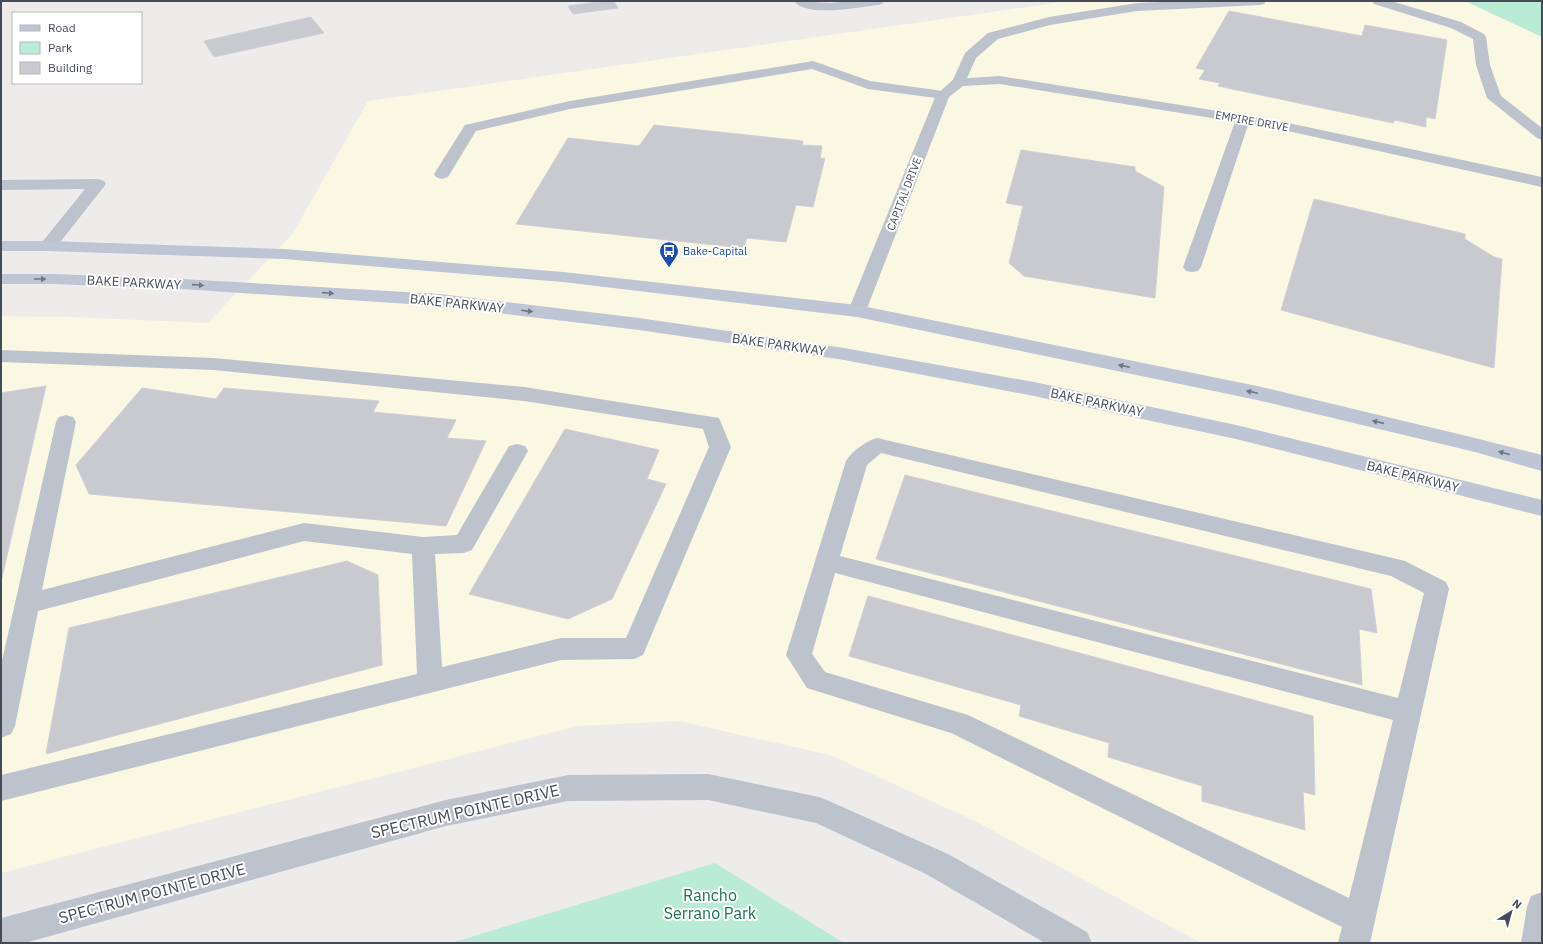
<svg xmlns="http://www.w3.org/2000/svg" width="1543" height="944" viewBox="0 0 1543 944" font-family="'IBM Plex Sans',sans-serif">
<rect width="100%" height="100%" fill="#eeebeb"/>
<path fill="#faf7e3" d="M1069,1H1465L1542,37V943H1201L975,821L830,755L679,721L578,726L1,873V316L72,317L208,323L293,233L368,101Z"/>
<path fill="#baebd4" d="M1465,1H1542V37Z
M715,863L844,943H451Z"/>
<path fill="#c9c9d0" stroke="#cfd0d7" d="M605,1H614L618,8L573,14L568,6Z
M1229,11L1362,36L1365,25L1447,40L1435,119L1426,117V127L1395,120L1393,123L1218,86L1220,83L1199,79L1205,70L1196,68Z
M311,17L324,33L214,57L204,41Z
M654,125L803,141L802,145L822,146L820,159L825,158L813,207L796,205L786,242L747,238L743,248L516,224L568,138L639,146Z
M1021,150L1135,167V171L1164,187L1155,298L1024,276L1009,263L1023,206L1006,203Z
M1314,199L1465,234V239L1494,257L1502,259L1494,368L1281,310Z
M46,386L1,582V393Z
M142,388L216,399L224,388L379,401L373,412L456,420L447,438L486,441L446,526L89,494L76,465Z
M565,429L659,450L647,479L666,484L612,599L568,619L469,594Z
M905,475L1371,589L1377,633L1359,629L1362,685L876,559Z
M347,561L378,575L382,665L46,754L69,628Z
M868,596L1313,716L1315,795L1303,792L1305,830L1202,801V786L1108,757L1109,743L1019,716L1021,705L849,656Z"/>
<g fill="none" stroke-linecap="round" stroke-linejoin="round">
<path fill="#bdc3cd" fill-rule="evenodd" d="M794,1L831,3L849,1H884L882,4L878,5C860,7 806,18 794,1Z
M1183,1H1266L1264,4L1260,5L1137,11L1050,25L998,39L976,58L964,85L959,86L954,85L952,82L965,53L988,33L1049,17L1137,3Z
M1372,1H1391L1461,22L1484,34L1486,37L1490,65L1501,96L1542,128V140L1537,138L1487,98L1476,65L1473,39L1451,28L1374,4Z
M813,61L870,81L943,91L948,92L950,95L948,98L943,99L868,89L812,69L570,109L476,131L448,177L442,179L436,177L434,174L465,125L570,101Z
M1243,115L1248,116L1250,119L1201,267L1198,271L1192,272L1186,271L1183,267L1236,119L1238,116Z
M98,179L104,181L106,184L54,250L48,251L42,250L39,246L85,189L1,190V180Z
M1,350L214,358L524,387L719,418L731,447L643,655L634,659L561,660L1,801V775L417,674L412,554L304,541L38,611L15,726L11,734L1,738V665L56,422L59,417L66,415L73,417L76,422L42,590L304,523L423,537L457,535L509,446L517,444L525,446L528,451L472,550L464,553L435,554L442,667L561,638H626L709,447L703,429L524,401L214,370L1,362Z
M877,438L1397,559L1405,561L1446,582L1449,589L1370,943H1338L1342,927L951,733L807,688L786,655L846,461C852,451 866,441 877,438ZM881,453L1391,576L1424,593L1398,698L840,556L867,465ZM835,573L1393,720L1349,898L968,715L825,672L812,654Z
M1542,892V943H1521L1527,907L1531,896Z"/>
<path fill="#bdc3cd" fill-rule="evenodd" d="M1000,76L1274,120L1542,177V187L1274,128L1000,84L963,86L949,97L866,311L864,315L857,317L850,315L848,311L936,95L954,79Z
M708,774L819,797L829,801L948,854L1087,932L1092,943H1045L926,874L816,823L708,800L568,801L446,826L25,943H1V918L446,800L568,775Z"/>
<path fill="#bec5d4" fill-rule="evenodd" d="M1,241H48L284,249L563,272L857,305L1257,386L1475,438L1542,455V471L1475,452L1257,400L857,317L563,282L284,259L48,251H1Z
M1,274H53L182,279L440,294L639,318L844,348L1034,382L1236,425L1542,500V516L1236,439L1034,396L844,360L639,330L440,306L182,289L53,284H1Z"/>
</g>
<defs><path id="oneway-solid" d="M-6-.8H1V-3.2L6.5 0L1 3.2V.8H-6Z"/></defs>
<g fill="#6f7683">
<use href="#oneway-solid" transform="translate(40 279)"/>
<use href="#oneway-solid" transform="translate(198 285) rotate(4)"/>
<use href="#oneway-solid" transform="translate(328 293) rotate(4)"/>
<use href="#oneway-solid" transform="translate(527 311) rotate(7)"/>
<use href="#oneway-solid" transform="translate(1124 366) rotate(-168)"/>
<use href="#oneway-solid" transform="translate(1252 392) rotate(-168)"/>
<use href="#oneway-solid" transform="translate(1378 422) rotate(-167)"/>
<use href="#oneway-solid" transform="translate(1504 453) rotate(-165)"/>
</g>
<defs>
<symbol id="bus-pin" viewBox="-11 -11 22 30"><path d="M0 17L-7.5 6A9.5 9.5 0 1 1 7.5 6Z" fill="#1a4fb4" stroke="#fff"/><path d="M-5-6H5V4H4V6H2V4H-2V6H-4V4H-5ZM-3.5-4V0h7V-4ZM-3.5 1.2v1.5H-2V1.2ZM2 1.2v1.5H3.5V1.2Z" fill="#fff"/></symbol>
</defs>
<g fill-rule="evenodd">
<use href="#bus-pin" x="658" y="240" width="22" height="30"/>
</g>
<g text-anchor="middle" stroke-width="4" stroke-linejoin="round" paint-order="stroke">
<g font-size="11" fill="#454c57" stroke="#fff">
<text transform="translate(1252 121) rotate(10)" y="4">EMPIRE DRIVE</text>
<text transform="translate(904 194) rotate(-69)" y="4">CAPITAL DRIVE</text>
</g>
<g font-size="11" fill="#164399" stroke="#fff" text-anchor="start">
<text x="683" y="255">Bake-Capital</text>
</g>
<g font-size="13" fill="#454c57" stroke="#fff">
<text transform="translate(134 282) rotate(3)" y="5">BAKE PARKWAY</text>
<text transform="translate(457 303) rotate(6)" y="5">BAKE PARKWAY</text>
<text transform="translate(779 344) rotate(8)" y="5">BAKE PARKWAY</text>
<text transform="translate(1097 402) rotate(12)" y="5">BAKE PARKWAY</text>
<text transform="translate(1413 476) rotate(14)" y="5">BAKE PARKWAY</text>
</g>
<g font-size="16" fill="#454c57" stroke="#fff">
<text transform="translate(465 811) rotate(-13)" y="6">SPECTRUM POINTE DRIVE</text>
<text transform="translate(152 893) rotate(-15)" y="6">SPECTRUM POINTE DRIVE</text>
</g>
<g font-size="16" fill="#1b7354" stroke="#fff">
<text x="710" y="901">Rancho<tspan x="710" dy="18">Serrano Park</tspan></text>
</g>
</g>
<rect width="1543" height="944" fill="none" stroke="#454c57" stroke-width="4"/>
<rect x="12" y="12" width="130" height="72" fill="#ffffff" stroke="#b5b7bc"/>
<rect x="20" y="25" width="20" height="6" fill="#bec5d4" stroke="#b5b7bc"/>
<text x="48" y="32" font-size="12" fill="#454c57">Road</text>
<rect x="20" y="42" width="20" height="12" fill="#baebd4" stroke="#b5b7bc"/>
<text x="48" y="52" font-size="12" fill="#454c57">Park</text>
<rect x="20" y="62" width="20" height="12" fill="#c9c9d0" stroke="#b5b7bc"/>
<text x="48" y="72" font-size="12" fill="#454c57">Building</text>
<g transform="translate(1511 912) rotate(37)" stroke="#ffffff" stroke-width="3" paint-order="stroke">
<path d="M0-3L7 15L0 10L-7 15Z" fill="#454c57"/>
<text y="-6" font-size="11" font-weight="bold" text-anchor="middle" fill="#454c57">N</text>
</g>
</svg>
